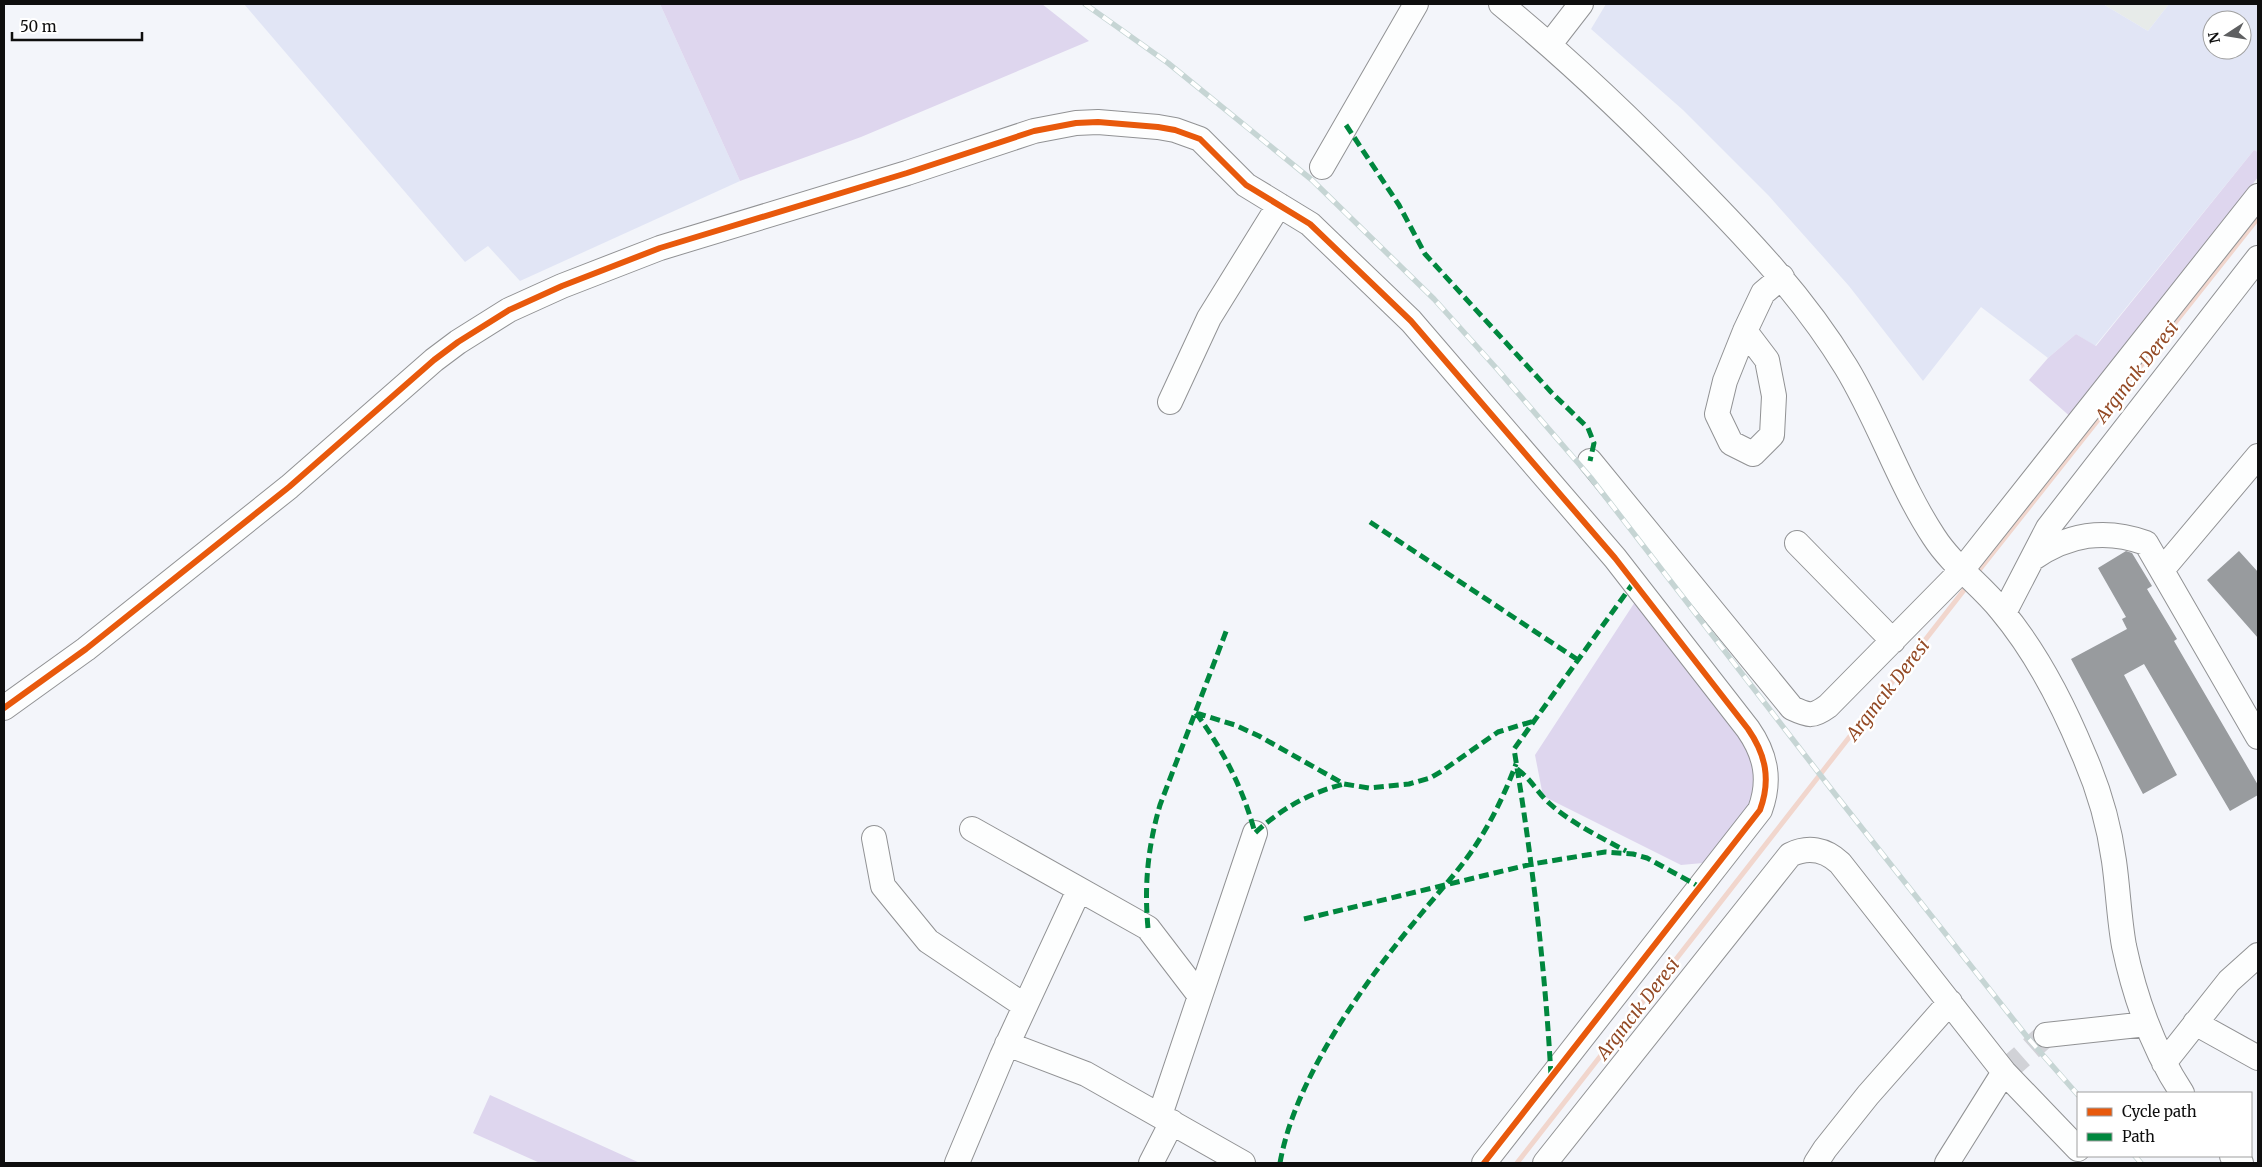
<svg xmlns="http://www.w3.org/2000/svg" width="2262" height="1167" viewBox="0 0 2262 1167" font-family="Merriweather,serif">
<rect width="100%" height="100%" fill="#f3f5fa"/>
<path fill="#e7ebe9" d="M2103,4H2169L2148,31Z"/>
<path fill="#e1e5f5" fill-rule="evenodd" d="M244,4H660L740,181L520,281L488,246L465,262Z
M1606,4H2103L2148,31L2169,4H2258V152L2254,150L2095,346L2076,334L2048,358L1981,307L1923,381L1849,286L1769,196L1683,110L1591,29ZM2212,20H2242V50H2212Z"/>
<path fill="#ded6ee" d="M660,4H1042L1089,41L861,137L740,181Z
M2254,150L2258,152V177L2073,419L2029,380L2048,358L2076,334L2096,346Z
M1648,582L1773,779L1713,859L1703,863L1681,865L1543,796L1535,755Z
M490,1095L640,1163H540L473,1133Z"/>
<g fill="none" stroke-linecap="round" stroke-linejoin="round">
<path stroke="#f1d6cd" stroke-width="5" d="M1976,574L2258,218
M1517,1163L1968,585"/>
</g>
<path fill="#989b9e" d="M2126,551L2132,553L2152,586L2147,589L2177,639L2174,641L2258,785V795L2230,811L2144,664L2124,675L2177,775L2143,794L2071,659L2127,629L2122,619L2126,617L2098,568Z
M2239,551L2258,572V638L2207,580Z"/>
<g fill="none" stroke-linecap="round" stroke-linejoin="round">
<path stroke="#d1d2d7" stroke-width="24" stroke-dasharray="24 12" stroke-linecap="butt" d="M2004,1072L2046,1035"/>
<defs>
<path id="minor" d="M1501,4C1569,60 1633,121 1694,184C1750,241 1804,298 1846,367C1879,421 1899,484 1934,537C1952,565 1980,584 2001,610C2037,653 2062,702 2083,753C2098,787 2109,824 2114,861C2118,889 2119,918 2124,946C2135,998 2153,1049 2182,1093
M1550,44L1581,4
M1322,167L1416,4
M1745,331L1767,360L1774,396L1772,435L1753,454L1731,443L1717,414L1725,381L1745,331L1763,293L1782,277
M1170,402L1209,318L1279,205
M1590,461L1792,708C1809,716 1813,717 1828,706L1962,570L2258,196
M1797,543L1893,641
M2032,559C2068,534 2105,528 2146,543L2258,737
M2162,570L2258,456
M2004,613L2048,528L2258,258
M4,708L86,649L289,487L434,360L458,342L509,310L562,286L660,248L907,173L1034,131L1076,123L1098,122L1158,127L1175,130L1200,139L1246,185L1310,224L1411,321L1615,558L1748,729C1766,755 1771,780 1760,810L1484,1163
M972,829L1148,928L1200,996
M874,838L883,886L928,941L1025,1006
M2195,1023L2258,1058
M2046,1035L2147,1024
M1007,1044L1086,1074L1243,1163
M2164,1063L2229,981L2258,955
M1160,1115L1255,833
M2232,1156L2241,1163
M957,1163L1002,1056L1079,890
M1151,1163L1172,1122
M1545,1163L1790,855C1808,846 1825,849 1840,863L2004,1072L2078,1149
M1816,1163L1825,1149L1868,1095L1950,1002
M1947,1163L2004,1072"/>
</defs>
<use href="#minor" stroke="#919294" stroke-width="26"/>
<use href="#minor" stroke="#fdfefe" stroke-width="24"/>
<defs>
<path id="rail" d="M1085,4L1168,63L1312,180L1434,299L1498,370L1591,478L1835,794L2028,1038L2078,1095
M2135,1156L2141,1163"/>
</defs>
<use href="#rail" stroke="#c6d5d4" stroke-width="5.5"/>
<use href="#rail" stroke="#fff" stroke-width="4" stroke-dasharray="11" stroke-linecap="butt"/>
<path stroke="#00873e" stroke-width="5" stroke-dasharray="10 5" stroke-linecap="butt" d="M1346,125L1399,205L1425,254L1551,392L1588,428L1594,443L1590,461
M1370,522L1578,660
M1196,713L1235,725L1259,736L1344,784L1369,788L1409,784L1430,778L1442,771L1498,732L1534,721
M1196,713C1223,750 1243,788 1255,833C1282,808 1309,793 1344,784
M1517,769C1531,779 1537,792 1549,803C1571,823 1600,837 1626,851
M1304,919L1532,864L1605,852L1633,854L1647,858L1700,887
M1148,928C1144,885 1148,846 1160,805L1227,629
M1551,1076C1545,967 1532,858 1514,749L1634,582
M1280,1163C1295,1077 1366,980 1421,914C1437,894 1454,876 1469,855C1489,827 1504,796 1516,764"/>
<defs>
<path id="cycleway" d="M4,708L86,649L289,487L434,360L458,342L509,310L562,286L660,248L907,173L1034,131L1076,123L1098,122L1158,127L1175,130L1200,139L1246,185L1310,224L1411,321L1615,558L1748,729C1766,755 1771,780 1760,810L1484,1163"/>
</defs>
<use href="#cycleway" stroke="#fff" stroke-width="9"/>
<use href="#cycleway" stroke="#e8590c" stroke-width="6"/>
</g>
<g text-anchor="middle" stroke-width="5" stroke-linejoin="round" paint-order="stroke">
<g font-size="18" font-style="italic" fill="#934924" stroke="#fff">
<text transform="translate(2137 372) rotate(-52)" y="6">Argıncık Deresi</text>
<text transform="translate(1888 690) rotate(-52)" y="6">Argıncık Deresi</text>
<text transform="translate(1638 1009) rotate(-52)" y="6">Argıncık Deresi</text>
</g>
</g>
<rect width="2262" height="1167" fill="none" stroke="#0e0e0e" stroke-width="10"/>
<rect x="2077" y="1092" width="175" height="65" fill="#ffffff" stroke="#9f9f9f"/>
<rect x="2087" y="1108" width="25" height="8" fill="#e8590c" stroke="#9f9f9f"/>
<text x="2122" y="1117" font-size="15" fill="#0e0e0e">Cycle path</text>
<rect x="2087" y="1133" width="25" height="8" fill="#00873e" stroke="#9f9f9f"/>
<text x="2122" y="1142" font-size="15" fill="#0e0e0e">Path</text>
<g transform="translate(2227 35) rotate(258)"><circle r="24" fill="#ffffff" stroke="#9f9f9f"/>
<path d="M0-4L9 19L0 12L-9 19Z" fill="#5e5f61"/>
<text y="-8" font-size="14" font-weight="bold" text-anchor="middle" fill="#0e0e0e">N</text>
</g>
<path d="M12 32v8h130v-8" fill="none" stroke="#0e0e0e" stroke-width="2.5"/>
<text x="20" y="32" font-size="15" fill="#0e0e0e" stroke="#ffffff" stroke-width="4" paint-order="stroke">50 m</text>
</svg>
